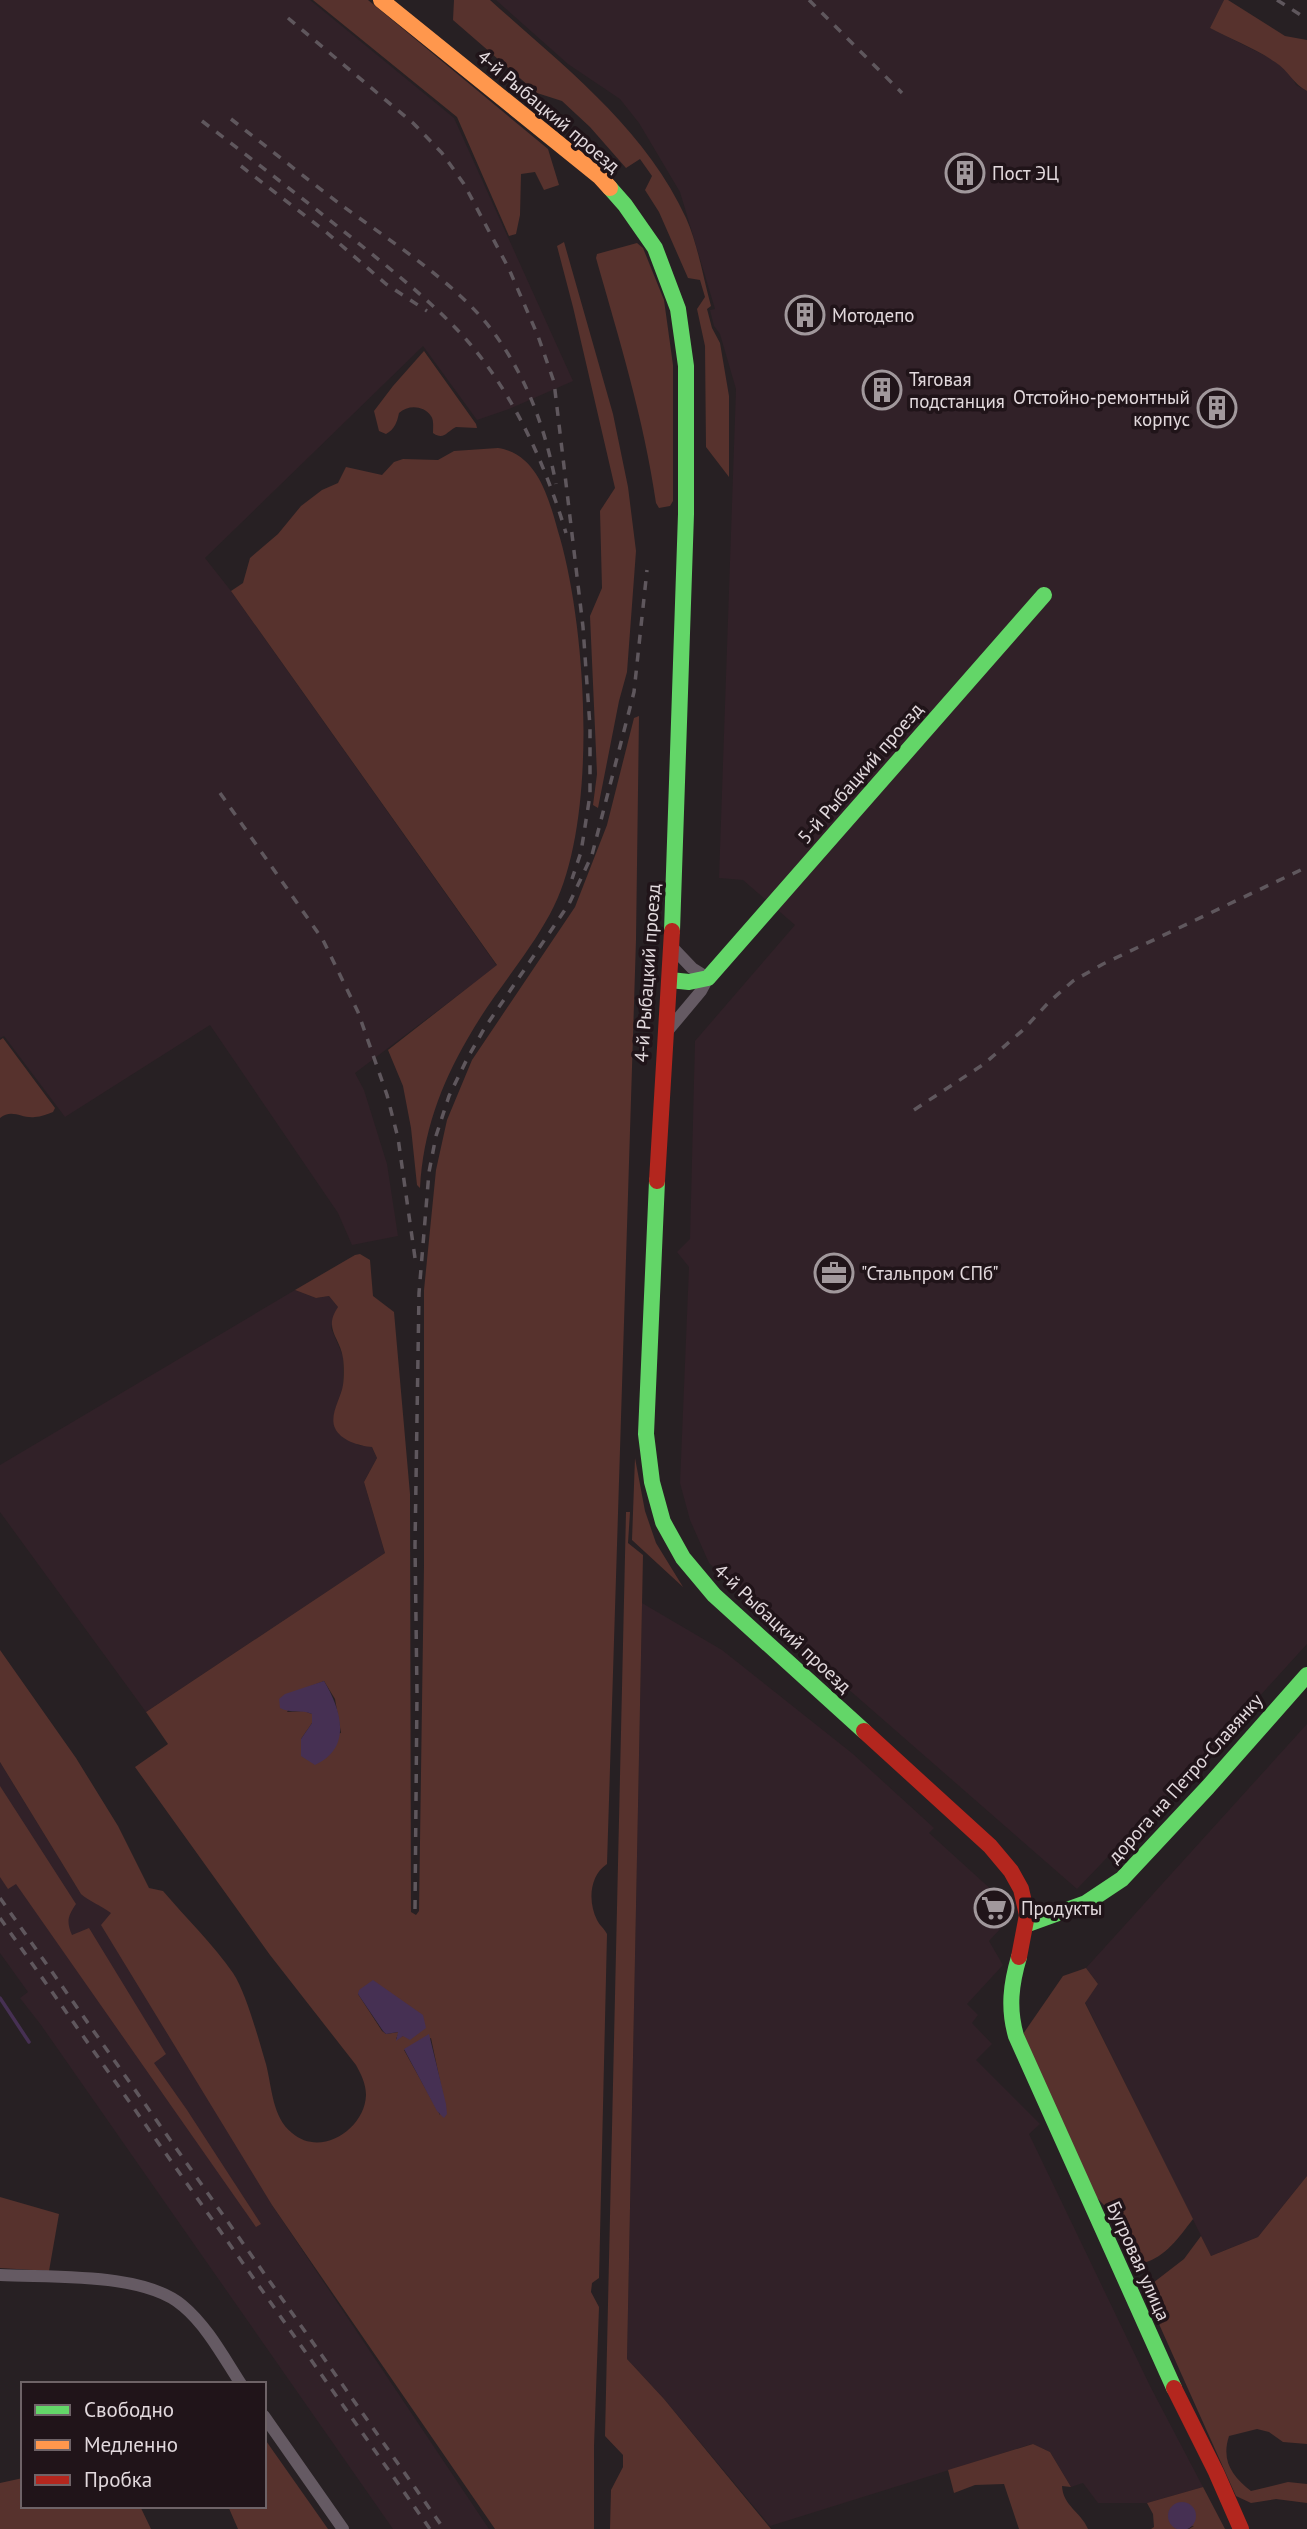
<svg xmlns="http://www.w3.org/2000/svg" width="1307" height="2529" viewBox="0 0 1307 2529" font-family="'PT Sans',sans-serif">
<rect width="100%" height="100%" fill="#272023"/>
<path fill="#312128" d="M0,0H310L454,118L573,381L509,409L477,420L423,346L205,558L231,591L497,966L355,1073L364,1090L387,1164L398,1236L352,1245L338,1213L210,1025L65,1117L4,1036L0,1038Z
M496,0H1224L1210,28L1272,59L1290,73L1296,85L1307,91V1644L1216,1744L1077,1889L760,1612L709,1563L690,1520L680,1483L689,1267L677,1252L690,1239L695,1041L795,925L743,880L719,878L736,389L720,334L714,326L710,310L715,309L680,192L639,123L620,99L568,64Z
M295,1290L316,1298L329,1296L338,1307L331,1328L343,1356V1387L335,1410L358,1445L372,1447L377,1458L364,1482L385,1553L146,1712L0,1512V1465Z
M642,1603L722,1650L853,1754L934,1828L929,1833L1016,1912L989,1941L1003,1965L967,2004L978,2015L972,2023L992,2044L976,2060L1040,2124L1029,2134L1150,2386L1203,2487L1147,2503H1098L1083,2483L1071,2487L1050,2452L1032,2444L770,2526L664,2399L627,2359Z
M1307,1724V2176L1258,2237L1211,2256L1085,2002L1098,1984L1086,1968Z
M0,1762L75,1884L101,1886L272,2205L489,2529H393L41,2025L20,1998L28,1992L0,1953Z"/>
<path fill="#57322d" fill-rule="evenodd" d="M313,0H368L548,149L559,185L544,190L535,172L521,174L520,215L516,234L509,236L457,117Z
M454,0H490C562,65 645,128 686,218C698,245 703,277 711,306L707,309L712,328L720,343L729,396V477L706,447L705,346L697,309L705,297L700,280L688,278L659,212L645,190L652,176L640,159L626,168L590,127L562,101L537,93L453,20Z
M1224,0H1228L1285,36L1307,40V91C1293,84 1289,71 1275,62C1255,48 1230,39 1210,28Z
M564,242L613,414L628,487L636,551L627,672L619,701L598,808L593,805L597,774L590,616L602,588L600,511L615,488L573,307L557,246Z
M637,243L643,248L664,300L673,365V501L670,506L659,508L656,503C644,419 619,339 596,258L597,254Z
M424,351L476,424L477,428L456,427C447,431 444,441 433,433C433,427 434,420 431,416C423,405 408,405 399,413C397,422 395,429 386,434L379,431L374,411L393,386Z
M498,448C540,454 550,504 560,538C587,633 599,826 550,914C526,958 492,995 468,1038C440,1086 423,1133 420,1188L417,1185L411,1128L403,1086L388,1050L497,965L231,591L243,583L250,558L278,534L301,506L322,490L338,483L346,467L382,475L394,462L403,459L438,460L454,451Z
M639,716L636,940L607,1864C589,1876 588,1902 597,1920C600,1926 604,1928 607,1934L599,2278L592,2283L591,2292L599,2307L594,2446V2529H495L272,2205L101,1925L111,1913C102,1906 87,1900 81,1894L0,1762V1650L76,1758L118,1826L149,1888L163,1891C186,1918 213,1944 233,1973C246,1992 259,2041 266,2064C272,2087 272,2117 292,2133C321,2158 365,2129 366,2095C366,2084 361,2074 356,2065L270,1955L135,1767L168,1744L146,1712L385,1553L364,1482L377,1458L372,1447C359,1446 340,1440 335,1428C329,1415 341,1398 343,1385C344,1377 344,1366 343,1358C340,1337 323,1329 338,1307L329,1296L316,1298L295,1290L355,1255L360,1254L370,1260L373,1296L394,1312L410,1494L411,1912L416,1915L419,1911L424,1565V1290L436,1170L447,1120L472,1060L575,907L607,825L634,718ZM324,1681L335,1699L341,1733L301,1739L312,1723V1714L304,1711L287,1712L303,1689ZM370,1984L403,2036L396,2039L399,2032L386,2034L382,2031L358,1994ZM431,2038L444,2100L440,2115L404,2050Z
M3,1038L55,1108L53,1112C47,1114 41,1117 35,1117C22,1119 12,1108 0,1118V1040Z
M635,1458L645,1511L656,1543L683,1587L632,1540Z
M626,1512H630L628,1543L643,1555L627,2359L664,2399L771,2529H610L611,2490L623,2467V2455L605,2436Z
M0,1786L76,1904C68,1916 66,1921 72,1935L89,1928L166,2054L154,2063L187,2110L261,2224L256,2227L16,1884L8,1889L0,1877Z
M1086,1968L1098,1984L1085,2003L1193,2219C1179,2237 1166,2257 1143,2263L1129,2260L1104,2205L1096,2197L1023,2034L1063,1976Z
M1307,2176V2444L1283,2442L1269,2432L1257,2429L1229,2436C1221,2461 1232,2476 1251,2491L1288,2482L1307,2484V2503L1276,2499L1251,2503L1236,2496L1146,2295L1149,2286L1184,2259L1201,2236L1211,2256L1258,2237Z
M0,2197L59,2214L49,2271L0,2268Z
M264,2438L328,2529H238L228,2506H264Z
M1033,2444L1050,2452L1071,2487L1062,2486C1063,2506 1081,2512 1088,2529H1019L1004,2484L975,2485L954,2493L948,2470Z
M23,2478V2506H140L151,2529H0V2483Z
M1203,2487L1225,2529H1189L1194,2526L1174,2527L1178,2529H1151L1154,2527L1153,2514L1147,2503Z"/>
<path fill="#463053" d="M324,1681C341,1709 353,1748 315,1765L301,1756V1739L312,1723V1714C301,1709 291,1714 280,1708L279,1699L285,1694Z
M373,1980L423,2015L426,2028L410,2040L403,2036L396,2041L398,2032L386,2034L383,2031L358,1994L359,1990Z
M429,2034L446,2104L447,2114L444,2118L437,2111L404,2049Z
M1168 2516a14 14 0 1 1 28 0a14 14 0 1 1-28 0Z"/>
<g fill="none" stroke-linecap="round" stroke-linejoin="round">
<path stroke="#463053" stroke-width="3.5" d="M0,1998L29,2042"/>
<path stroke="#655a63" stroke-width="12" d="M665,1034L701,991L708,978L692,968L672,947
M0,2275C51,2278 144,2272 183,2306C207,2326 224,2358 241,2384
M264,2416L343,2529"/>
<path stroke="#63d668" stroke-width="16" d="M610,188L625,205L655,248L678,309L686,366V514L672,931
M670,980L689,982L708,978L1044,595
M657,1181L646,1434L652,1482L663,1522L683,1558L714,1595L864,1731
M1028,1924L1086,1903L1122,1879L1208,1787L1307,1675
M1019,1957C1011,1984 1008,2008 1016,2036L1174,2388"/>
<path stroke="#ff974d" stroke-width="16" d="M381,0L600,177L610,188"/>
<path stroke="#b3261e" stroke-width="16" d="M657,1181L672,931
M864,1731L990,1846L1011,1871L1021,1889L1027,1915L1019,1957
M1174,2388L1216,2472L1241,2529"/>
<path stroke="#5f575d" stroke-width="3.5" stroke-dasharray="9 9" stroke-linecap="butt" d="M809,0L902,93
M1277,0L1307,19
M288,18L413,123L442,153L464,184L509,269L538,336L554,382L583,627L590,727V795L581,852L572,879
M231,119C267,147 303,176 340,204C387,239 455,282 491,329C526,375 545,427 556,484
M202,121C254,161 306,201 357,242C394,272 432,302 464,337C513,392 545,463 566,533
M241,166L326,232L386,284L427,311
M220,793L323,940L358,1012L387,1095L398,1138L416,1265
M914,1110L984,1064L1023,1030L1049,1002L1073,981L1103,964L1307,867
M0,1898L444,2529
M415,1909L417,1693L415,1545L419,1293L429,1172L436,1136L449,1096L467,1059L484,1029L569,904L592,855L634,692L647,570
M0,1918L430,2529"/>
</g>
<defs>
<symbol id="building-ring" viewBox="-11 -11 22 22"><circle r="9.5" fill="#201419" stroke="#a1989c" stroke-width="1.5"/><path d="M-4-6H4V6H1V3H-1V6H-4ZM-2.5-4.3h1.7v1.8h-1.7ZM.8-4.3h1.7v1.8H.8ZM-2.5-1h1.7V.8h-1.7ZM.8-1h1.7V.8H.8Z" fill="#a1989c"/></symbol>
<symbol id="office-ring" viewBox="-11 -11 22 22"><circle r="9.5" fill="#201419" stroke="#a1989c" stroke-width="1.5"/><path d="M-6-3h4V-5.5h4V-3h4V5H-6ZM-1-4.5V-3h2v-1.5ZM-6 0V1H6V0Z" fill="#a1989c"/></symbol>
<symbol id="supermarket-ring" viewBox="-11 -11 22 22"><circle r="9.5" fill="#201419" stroke="#a1989c" stroke-width="1.5"/><path d="M-6-5.5h2.5l.6 2H6L4.5 2H-2.5L-4.4-4H-6ZM-1.5 3.2a1.3 1.3 0 1 0 .1 0ZM3 3.2a1.3 1.3 0 1 0 .1 0Z" fill="#a1989c"/></symbol>
</defs>
<g fill-rule="evenodd">
<use href="#building-ring" x="943" y="151" width="44" height="44"/>
<use href="#building-ring" x="783" y="293" width="44" height="44"/>
<use href="#building-ring" x="860" y="368" width="44" height="44"/>
<use href="#building-ring" x="1195" y="386" width="44" height="44"/>
<use href="#office-ring" x="812" y="1251" width="44" height="44"/>
<use href="#supermarket-ring" x="972" y="1886" width="44" height="44"/>
</g>
<g text-anchor="middle" stroke-width="7" stroke-linejoin="round" paint-order="stroke">
<g font-size="19" fill="#e2d9dd" stroke="#201419">
<text transform="translate(549 111) rotate(40)" y="7">4-й Рыбацкий проезд</text>
<text transform="translate(860 773) rotate(-49)" y="7">5-й Рыбацкий проезд</text>
<text transform="translate(647 973) rotate(-86)" y="7">4-й Рыбацкий проезд</text>
<text transform="translate(783 1628) rotate(43)" y="7">4-й Рыбацкий проезд</text>
<text transform="translate(1185 1778) rotate(-48)" y="7">дорога на Петро-Славянку</text>
<text transform="translate(1139 2261) rotate(66)" y="7">Бугровая улица</text>
</g>
<g font-size="19" fill="#e2d9dd" stroke="#201419" text-anchor="start">
<text x="992" y="180">Пост ЭЦ</text>
<text x="832" y="322">Мотодепо</text>
<text x="909" y="386">Тяговая<tspan x="909" dy="22">подстанция</tspan></text>
<text x="1190" y="404" text-anchor="end">Отстойно-ремонтный<tspan x="1190" dy="22">корпус</tspan></text>
<text x="861" y="1280">"Стальпром СПб"</text>
<text x="1021" y="1915">Продукты</text>
</g>
</g>
<rect x="21" y="2382" width="245" height="126" fill="#201419" stroke="#6e6367" stroke-width="2"/>
<rect x="35" y="2405" width="35" height="10" fill="#63d668" stroke="#6e6367" stroke-width="2"/>
<text x="84" y="2417" font-size="21" fill="#e2d9dd">Свободно</text>
<rect x="35" y="2440" width="35" height="10" fill="#ff974d" stroke="#6e6367" stroke-width="2"/>
<text x="84" y="2452" font-size="21" fill="#e2d9dd">Медленно</text>
<rect x="35" y="2475" width="35" height="10" fill="#b3261e" stroke="#6e6367" stroke-width="2"/>
<text x="84" y="2487" font-size="21" fill="#e2d9dd">Пробка</text>
</svg>
